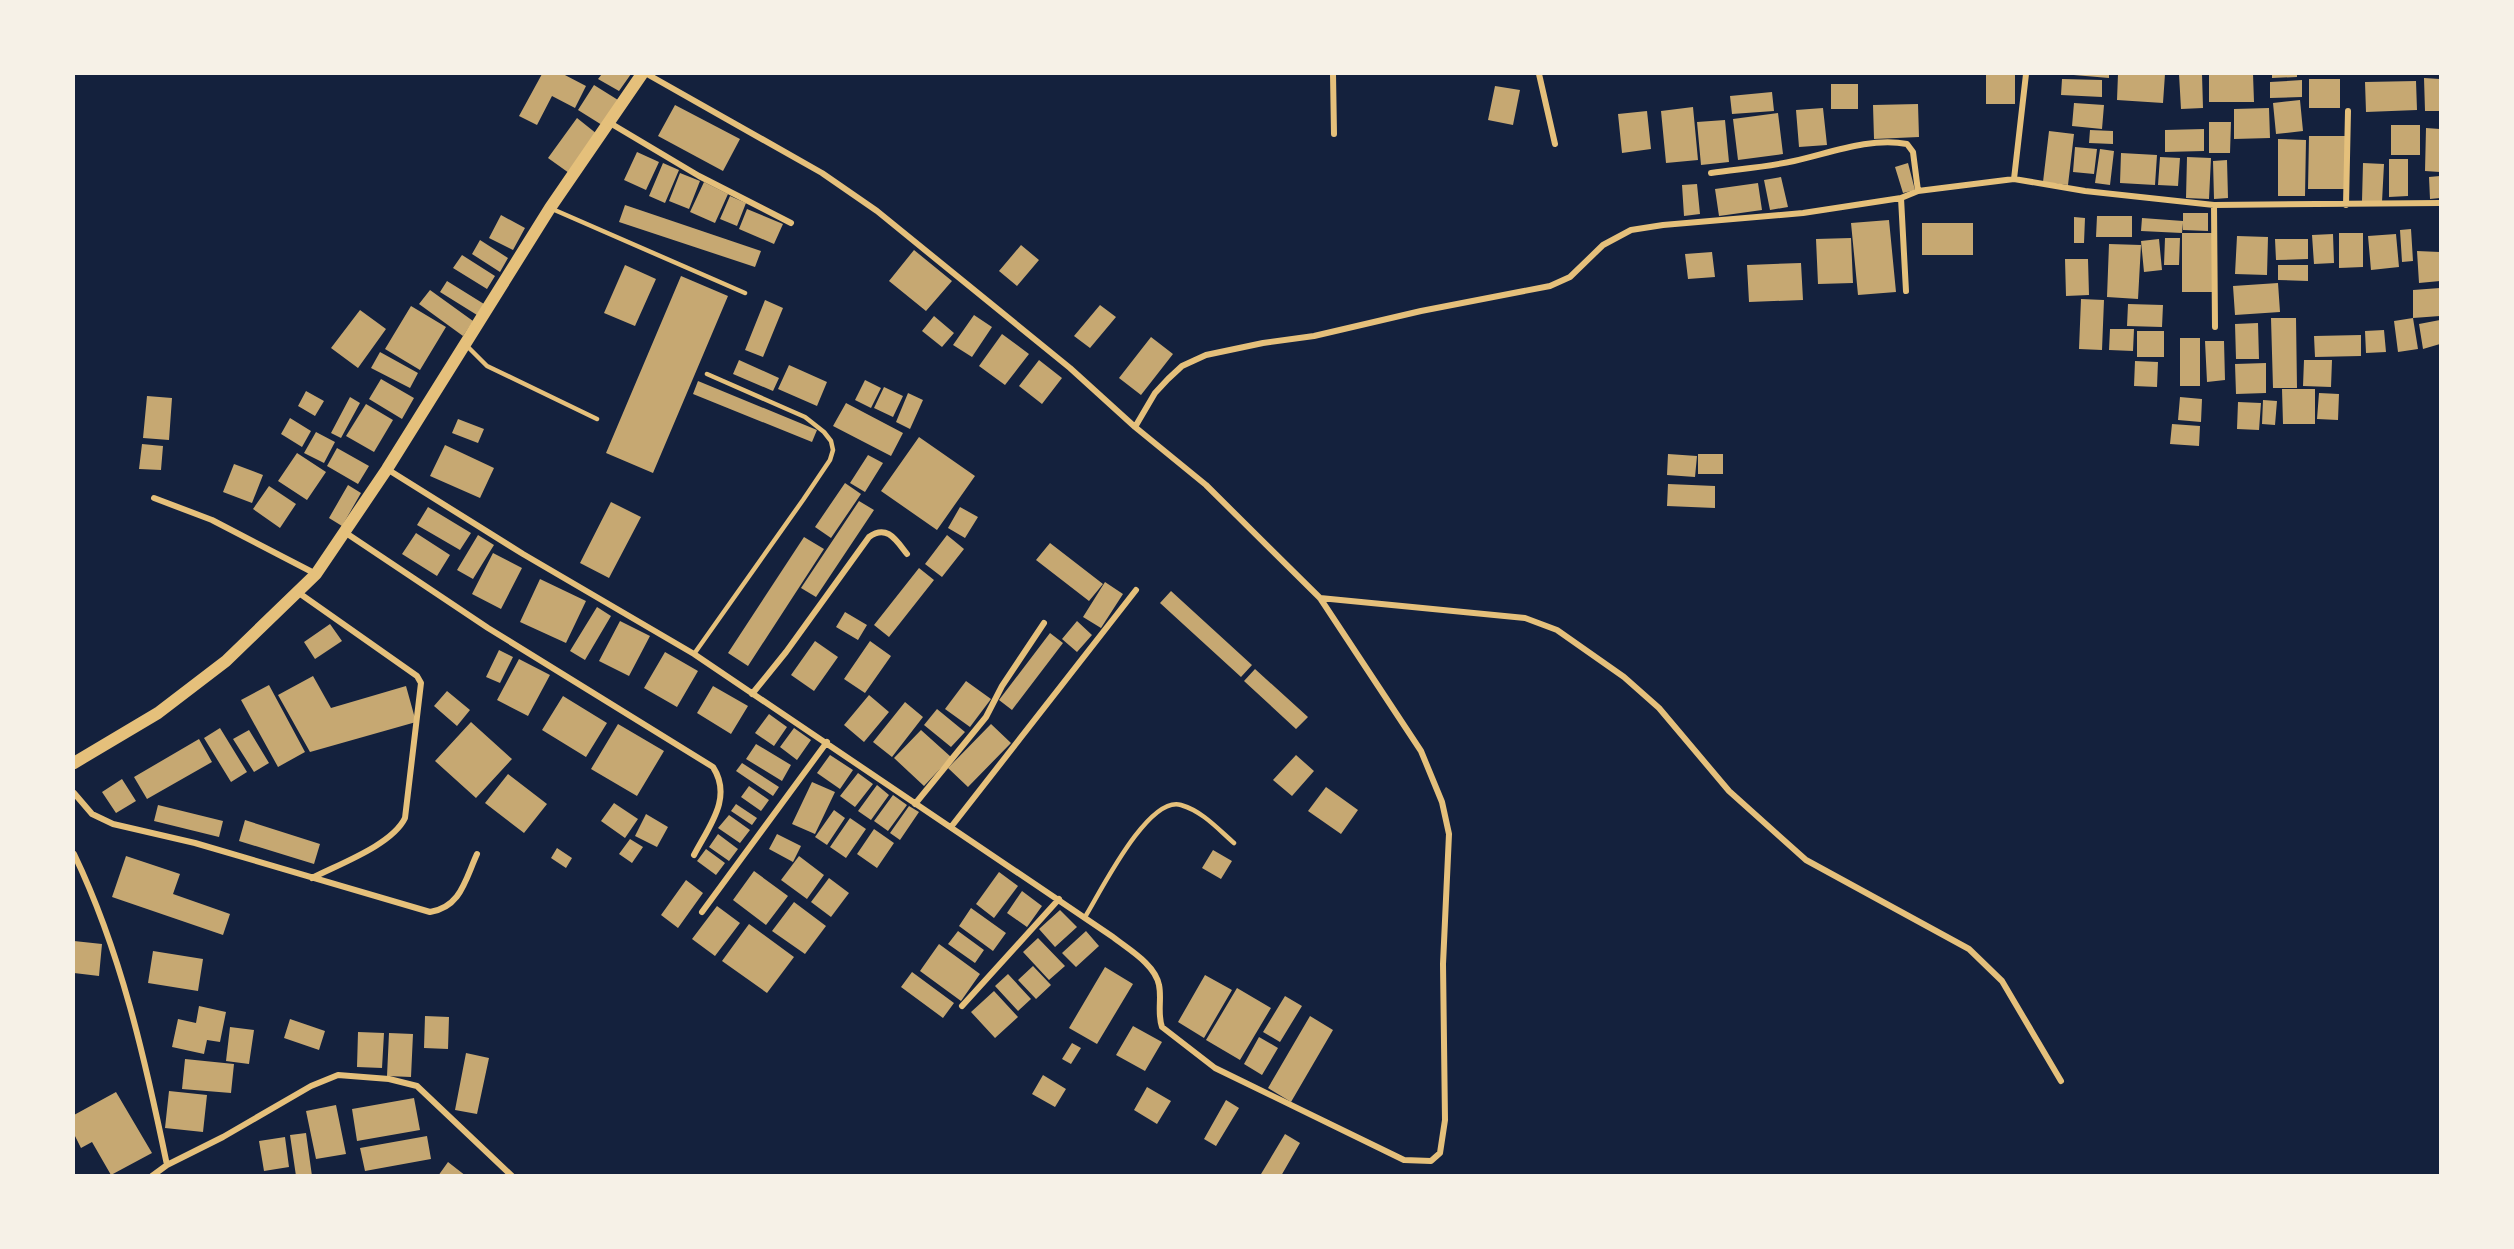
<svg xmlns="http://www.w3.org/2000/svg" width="2514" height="1249" viewBox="0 0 2514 1249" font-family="'Roboto Condensed',sans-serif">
<rect width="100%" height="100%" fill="#14213d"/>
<path fill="#c6a872" d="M542,74H563L586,86L575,108L552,96L537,125L519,116Z
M602,74H631L619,91L598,79Z
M1986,74H2015V104H1986Z
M2062,74H2109V78Z
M2118,74H2165L2163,103L2117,100Z
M2179,74H2202L2203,108L2181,109Z
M2209,74H2253L2254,102H2209Z
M2272,74H2297V77L2272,78Z
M2424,78L2440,79V111H2425Z
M2062,79L2102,80V97L2061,95Z
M2309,79H2340V108H2309Z
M2302,80V97L2270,98V82Z
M2416,81L2417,110L2366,112L2365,82Z
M1831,84H1858V109H1831Z
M594,85L618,100L602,125L578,110Z
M1495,86L1520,90L1513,125L1488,120Z
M1772,92L1774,111L1732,114L1730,96Z
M2300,100L2303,131L2276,134L2273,103Z
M2074,103L2104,105L2102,129L2072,126Z
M1918,104L1919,137L1874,139L1873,105Z
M675,105L740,139L723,171L658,136Z
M1693,107L1698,160L1666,163L1661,111Z
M1823,108L1827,145L1799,147L1796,110Z
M2269,108L2270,138L2234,139V109Z
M1647,111L1651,149L1622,153L1618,114Z
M1778,113L1783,154L1738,160L1733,119Z
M577,118L597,134L569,173L548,158Z
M1725,120L1729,162L1701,165L1697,122Z
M2209,122H2231L2230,153H2209Z
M2391,125H2420V155H2391Z
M2426,128L2440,129V172L2425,171Z
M2204,129V151L2165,152V130Z
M2090,130L2113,131V144L2089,143Z
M2049,131L2074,134L2068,185L2043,182Z
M2309,136H2345V189H2308Z
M2278,139L2306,140L2305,196H2278Z
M2075,147L2097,149L2094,174L2073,172Z
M2100,149L2114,151L2110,185L2095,183Z
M637,152L659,162L646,190L624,180Z
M2121,153L2157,155L2155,185L2120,183Z
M2160,157L2180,158L2178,186L2158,185Z
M2187,157L2211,158L2209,199L2186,198Z
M2389,159H2408V196L2389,197Z
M2227,160L2228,198L2214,199L2213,161Z
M663,163L679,170L665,203L649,196Z
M1908,163L1915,190L1903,193L1895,167Z
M2363,163L2384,164L2382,202L2362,201Z
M680,173L700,181L689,209L669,201Z
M2440,176V198L2430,199L2429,177Z
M1781,177L1788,207L1770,210L1764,180Z
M704,182L728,194L715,223L690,212Z
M1758,183L1762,210L1719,216L1715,189Z
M1697,184L1700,214L1684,216L1682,185Z
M730,196L746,203L737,226L720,219Z
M625,205L761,251L755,267L619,222Z
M747,209L783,224L774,244L739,229Z
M2183,213H2208V231L2183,230V223L2182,233L2141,231L2142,218L2183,221Z
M501,215L525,228L513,250L489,238Z
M2097,216H2132V237H2096Z
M2074,217L2085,218L2084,243H2074Z
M1889,220L1896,292L1858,295L1851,223Z
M1922,223H1973V255H1922Z
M2411,229L2413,261L2402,262L2400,230Z
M2182,233H2212V292H2182Z
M2339,233H2363V267L2339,268Z
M2333,234L2334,263L2314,264L2312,235Z
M2396,234L2399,267L2371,270L2368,236Z
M2237,236L2268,237L2267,275L2235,274Z
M1851,238L1853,283L1818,284L1816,239Z
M2165,238H2180L2179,265H2164Z
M2159,239L2162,270L2144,272L2141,241Z
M2275,239H2308V259L2276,260Z
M480,240L508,258L500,272L472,254Z
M2109,244L2141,245L2138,299L2107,297Z
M1021,245L1039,260L1017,286L999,271Z
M914,250L952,281L926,311L889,281Z
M2417,251L2440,252V281L2419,283Z
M1712,252L1715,277L1688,279L1685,254Z
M462,255L495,276L487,289L453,268Z
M2065,259H2088L2089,295L2066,296Z
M1801,263L1803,300L1749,302L1747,265Z
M625,265L656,279L635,326L604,313Z
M2278,265H2308V281L2278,280Z
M681,276L728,296L653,473L606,453Z
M447,281L484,304L477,315L440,292Z
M2278,283L2280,312L2235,315L2233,286Z
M2440,288V316L2413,318L2418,349L2398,352L2394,321L2413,318V290Z
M430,290L473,321L463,336L419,304Z
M2081,299L2104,300L2102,350L2079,349Z
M765,300L783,308L763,357L745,350Z
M2128,304L2163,305L2162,327L2127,326Z
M1100,305L1116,317L1090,348L1074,336Z
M411,306L446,327L420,370L385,349Z
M360,310L386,329L358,368L331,348Z
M974,315L992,327L972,357L953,345Z
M934,316L954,333L942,347L922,331Z
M2271,318H2296L2297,388H2273Z
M2440,320V344L2423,349L2419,324Z
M2258,323L2259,359H2236L2235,324Z
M2110,329H2134L2133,351L2109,350Z
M2384,330L2386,352L2366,353L2365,331Z
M2137,331H2164V357H2137Z
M1002,334L1029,354L1005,385L979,366Z
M2361,335V356L2315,357L2314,336Z
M1151,337L1173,354L1141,395L1119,378Z
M2180,338H2200V386H2180Z
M2205,341H2224L2225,380L2207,382Z
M380,352L418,373L410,388L371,368Z
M739,360L779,378L773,391L733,374Z
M1039,360L1062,378L1042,404L1019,386Z
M2304,360H2332L2331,387L2303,386Z
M2135,361L2158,362L2157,387L2134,386Z
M2266,363V393L2236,394L2235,364Z
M789,365L827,382L817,406L778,389Z
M381,379L414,398L402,419L369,399Z
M865,380L881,388L871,408L855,400Z
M698,381L817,430L812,442L693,394Z
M884,387L903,396L893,417L874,408Z
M2282,389H2315V424H2283Z
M306,391L324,401L315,416L298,406Z
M908,393L923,400L910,429L896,422Z
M2319,393L2339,394L2338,420L2317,419Z
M147,396L172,398L169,440L143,438Z
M350,397L360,403L341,438L331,433Z
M2180,397L2202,399L2201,422L2178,420Z
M2263,400L2277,401L2275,425L2262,424Z
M2238,402L2261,403L2259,430L2237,429Z
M846,403L903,433L891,456L833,426Z
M366,404L393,420L374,452L346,436Z
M290,418L311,431L302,447L281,434Z
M458,419L484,429L478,443L452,433Z
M2172,424L2200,426L2199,446L2170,444Z
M316,432L335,442L324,463L304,453Z
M919,437L975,476L937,530L881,491Z
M142,444L163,446L161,470L139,469Z
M445,445L494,468L480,498L430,476Z
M337,448L369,466L358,484L327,466Z
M297,453L326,472L307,500L278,481Z
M1668,454L1697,456L1695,477L1667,475Z
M1698,454H1723V474H1698Z
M868,455L883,463L865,492L850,483Z
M234,464L263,475L252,503L223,492Z
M845,483L861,494L831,538L815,527Z
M1668,484L1715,486V508L1667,506Z
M348,485L361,493L342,526L329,518Z
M269,486L296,504L280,528L253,509Z
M859,501L874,510L816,597L801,588Z
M611,502L641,517L609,578L580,563Z
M428,507L471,533L460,550L417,525Z
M960,507L978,517L965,538L948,528Z
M416,533L450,555L437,576L402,554Z
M478,535L494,545L473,579L457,570Z
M947,535L964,549L942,577L925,564Z
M804,537L824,549L748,666L728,653Z
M1050,543L1103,584L1089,601L1036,560Z
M493,553L522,568L501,609L472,594Z
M919,568L934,580L889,637L874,625Z
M540,579L586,601L566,643L520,622Z
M1105,582L1123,594L1101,628L1083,617Z
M1171,591L1252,665L1241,677L1160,603Z
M597,607L611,616L585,660L570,651Z
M845,612L867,625L858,640L836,627Z
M620,621L650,636L629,676L599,661Z
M1077,621L1092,635L1077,652L1062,639Z
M330,624L342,641L315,659L304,642Z
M1050,633L1063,643L1012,710L999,700Z
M815,641L838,657L814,691L791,675Z
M870,641L891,656L865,693L844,679Z
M499,650L513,657L500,683L486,677Z
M665,652L698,671L677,707L644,688Z
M519,659L550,675L528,716L497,700Z
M1255,669L1308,717L1296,729L1244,681Z
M313,676L331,708L406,686L416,722L310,752L278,695Z
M966,681L991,699L970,727L945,709Z
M269,685L305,752L278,767L241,700Z
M713,686L748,706L731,734L697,713Z
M447,691L470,710L457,726L434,706Z
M869,695L889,712L864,742L844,725Z
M563,696L607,723L586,757L542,730Z
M905,702L923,717L892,757L873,742Z
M937,709L965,732L951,747L924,725Z
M769,714L787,727L774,746L755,733Z
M471,722L512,759L476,798L435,761Z
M618,724L664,751L637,796L591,769Z
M991,724L1011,743L968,787L948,768Z
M220,728L247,772L231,782L204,738Z
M794,728L811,740L797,760L780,747Z
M249,730L269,763L254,772L233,739Z
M921,730L951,757L924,786L894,758Z
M199,739L212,762L147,799L134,777Z
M756,744L791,765L782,781L746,759Z
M830,755L853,770L840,789L817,773Z
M1296,755L1314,771L1292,796L1273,780Z
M742,763L779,787L773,796L736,771Z
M858,773L873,784L855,807L840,796Z
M508,774L547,804L524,833L485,803Z
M122,779L136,801L116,813L102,792Z
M812,782L835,792L815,834L792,824Z
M877,785L889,795L871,820L858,811Z
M749,786L769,800L761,811L741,797Z
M1326,787L1358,810L1341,834L1308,811Z
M893,795L907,805L888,831L874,821Z
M614,803L638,819L625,838L601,821Z
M736,804L757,818L752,825L731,811Z
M158,805L223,821L219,837L154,821Z
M909,806L919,812L900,840L890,833Z
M834,810L845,818L827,845L815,837Z
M646,814L668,827L657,847L635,836Z
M729,815L750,830L740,843L718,828Z
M850,818L866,829L846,858L830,847Z
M245,820L320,844L314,864L239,841Z
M874,829L894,843L877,868L857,854Z
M718,834L738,849L729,861L709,847Z
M777,834L801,846L793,862L769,849Z
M630,839L643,847L632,863L619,854Z
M557,848L572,858L566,868L551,858Z
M706,849L725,863L716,875L697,861Z
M1213,850L1232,861L1221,879L1202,868Z
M126,856L180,874L173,894L230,914L223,935L112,897Z
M799,856L824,875L807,899L781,880Z
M754,871L788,896L766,925L733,900Z
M999,872L1018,886L994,918L976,904Z
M829,878L849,893L831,917L811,902Z
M686,880L703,893L678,928L661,915Z
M1022,891L1042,906L1027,927L1007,913Z
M794,902L826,926L805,954L772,931Z
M717,906L740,923L715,956L692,939Z
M971,908L1006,933L993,951L959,926Z
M1060,910L1077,927L1055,947L1039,929Z
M749,924L794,957L767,993L722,961Z
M958,931L984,950L975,963L948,944Z
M1086,931L1099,946L1076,967L1062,953Z
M1038,938L1065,966L1049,980L1023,952Z
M74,941L102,944L99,976L74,973Z
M939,944L980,974L961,1001L920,971Z
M153,951L203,959L198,991L148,983Z
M1033,966L1051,985L1036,999L1018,980Z
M1105,967L1133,984L1097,1044L1069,1028Z
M912,972L954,1003L943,1018L901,987Z
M1008,974L1031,999L1018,1011L995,986Z
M1205,975L1232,990L1204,1038L1178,1022Z
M1237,988L1271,1008L1240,1060L1206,1040Z
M994,991L1018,1017L995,1038L971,1012Z
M1285,996L1302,1006L1280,1042L1263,1032Z
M199,1006L226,1012L220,1042L207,1040L204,1054L172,1047L178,1019L196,1023Z
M425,1016L449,1017L448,1049L424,1048Z
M1310,1016L1333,1030L1291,1102L1268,1088Z
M290,1019L325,1031L319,1050L284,1038Z
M1133,1026L1162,1042L1145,1071L1116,1055Z
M230,1027L254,1030L249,1064L226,1061Z
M358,1032L384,1033L382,1068L357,1067Z
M389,1033L413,1034L411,1077L387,1076Z
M1259,1037L1278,1048L1262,1075L1244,1064Z
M1072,1043L1081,1048L1071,1064L1062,1059Z
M466,1053L489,1058L477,1114L455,1110Z
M185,1059L234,1064L231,1093L182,1089Z
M1043,1075L1066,1089L1055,1107L1032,1094Z
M1147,1087L1171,1101L1157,1124L1134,1110Z
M169,1091L207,1095L203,1132L165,1128Z
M116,1092L152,1153L111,1175L92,1142L81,1148L74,1134V1115Z
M414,1098L420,1130L357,1141L352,1109Z
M1226,1100L1239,1108L1216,1146L1204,1139Z
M336,1105L346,1154L316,1159L306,1111Z
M306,1133L312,1176H296L290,1135Z
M1285,1134L1300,1143L1281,1176H1263L1261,1174Z
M427,1136L431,1159L365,1171L360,1148Z
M285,1137L289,1167L264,1171L259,1141Z
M448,1162L466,1176H438Z"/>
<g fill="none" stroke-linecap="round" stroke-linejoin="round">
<path stroke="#e5c07b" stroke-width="4.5" d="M550,208L745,293
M467,346L487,366L597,419
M694,654L803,500L830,460L833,450L831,441L824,432L805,417L707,374
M1085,917C1100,893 1148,795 1181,805C1202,811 1218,829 1234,843"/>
<path stroke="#e5c07b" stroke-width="6" d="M1333,74L1334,134
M1539,74L1555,144
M2026,74L2014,179L2085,191L2214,205L2440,203
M610,123L699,176L791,223
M1711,173C1739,169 1767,167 1794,161C1830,153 1870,137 1907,144L1913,152L1918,191
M1901,198L1906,291
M2214,205L2215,327
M2346,205L2348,111
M1135,427L1155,393L1168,379L1182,366L1206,355L1263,343L1314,336L1421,311L1550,286L1570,277L1603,245L1631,230L1663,225L1803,213L1901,198L1918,191L2014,179
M387,469L523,554L694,654L1113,937C1128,949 1155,964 1159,985C1162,999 1157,1013 1162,1027L1215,1068L1404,1160L1431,1161L1440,1153L1445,1120L1443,964L1449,834L1442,802L1421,751L1320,598L1206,485L1135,427L1070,368L877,211L822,173L647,74
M154,498L212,520L316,574
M346,533L488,628L713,767C733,798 709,826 694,855
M299,593L417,676L421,683L405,818C392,845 339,864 312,878
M1320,598L1525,618L1557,630L1624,677L1659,708L1729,791L1806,860L1969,949L2002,981L2061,1081
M752,694L786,652L869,537C887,524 896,540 907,554
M74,793L92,814L113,824L195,843L430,912C461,907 465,880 477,854
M915,804L986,717L1002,686L1044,623
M951,827L1136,590
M74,854C121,952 145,1059 167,1165
M702,912L827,742
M962,1006L1059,899
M152,1176L167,1165L223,1137L311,1086L338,1075L389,1079L417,1086L512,1176"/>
<path stroke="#e5c07b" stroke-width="12" d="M74,763L158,713L226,661L316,574L387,469L550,208L642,74"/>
</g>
<rect width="2514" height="1249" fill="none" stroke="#f6f1e7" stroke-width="150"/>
</svg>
